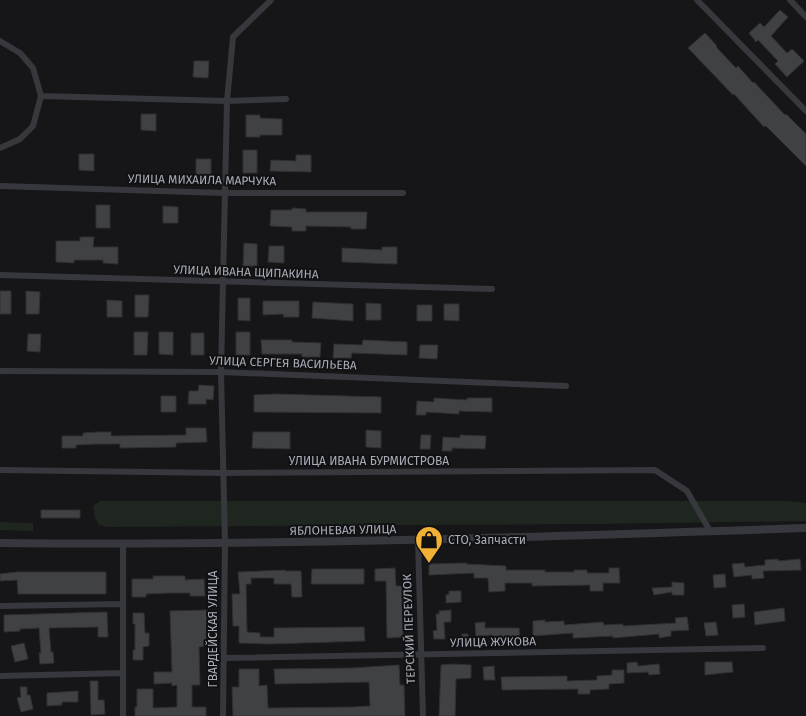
<svg xmlns="http://www.w3.org/2000/svg" width="806" height="716" viewBox="0 0 806 716" font-family="'Fira Sans',sans-serif">
<rect width="100%" height="100%" fill="#161618"/>
<path fill="#1e261f" d="M100,501H787L806,503V521L595,524L107,527L99,525L95,518L93,506Z
M0,522L33,523V531L0,530Z"/>
<path fill="#404145" stroke="#303034" d="M780,10L788,17L771,36L787,53L792,49L804,61L787,77L775,64L778,61L758,40L756,42L749,33L760,23L764,27Z
M705,33L717,46L716,47L736,68L738,66L753,83L754,82L785,115L786,114L806,134V166L766,126L764,127L734,94L733,95L688,48Z
M194,61H209L208,78L193,77Z
M141,114H156V131L141,130Z
M246,115H260V118L282,119V135H260V137H246Z
M243,150H257V173H243Z
M79,154H94V171L79,170Z
M296,155H311V172L270,171L271,160L296,161Z
M196,159H211V175H196Z
M96,205H110V228H96Z
M163,206L178,207V223H163Z
M292,208L306,209V212H367L366,229H351V227L306,226V231H292V227L270,226L271,210H292Z
M80,237H94L93,247H118V264L103,263V260H74V263L56,262V241H80Z
M244,243L257,244V266H243Z
M269,246H284V263L268,262Z
M382,247H397V264L342,262V248L382,250Z
M0,291H11V314H0Z
M26,291L40,292L39,314H26Z
M135,295H149L148,317H135Z
M238,298H250V321L238,320Z
M107,300L122,301V317H107Z
M263,301H299V317H283L284,314L263,315Z
M313,302L353,304V321L312,318Z
M366,303L381,304V320H366Z
M444,304H459V321L444,320Z
M417,305H432V321H417Z
M134,332H148L147,355H134Z
M159,332H173V355L159,354Z
M236,332H250V355H236Z
M191,333H204V355H191Z
M28,334H41L40,352L27,351Z
M261,340H292V342L321,343L320,357H302V354H262Z
M363,340L407,342V355L352,353L351,358H333L334,344L362,345Z
M420,345H438L437,359L419,358Z
M199,385L214,386L213,400L206,399V404H188L189,391H198Z
M276,394L381,397V413L254,412V395Z
M161,396H176V412H161Z
M434,398L467,400V398H492V412L459,411V414L426,412V415H416L417,401L434,402Z
M186,428H206L207,442L176,443V447L120,448V444H96L76,445V448H62V436H83V433L98,432H111V436L186,435Z
M366,430L381,431V448L366,447Z
M253,432H290V449L252,448Z
M421,435H431L430,449H420Z
M460,435L486,436L485,449L452,448V451H442L443,437L460,438Z
M41,510H80V518H41Z
M778,559V561L800,559L801,570L763,571L764,578L752,579V575L734,577L732,564L744,563L745,567L765,565V560Z
M466,563V564L506,566V570H545V572H574V570H587V573H609V568H619L620,583H603V591H590V585L532,586V583H505V591L489,592L488,578H474V573L429,575V564Z
M395,568L396,586H402L403,637L387,638L386,581H375V569Z
M312,569H364V584H311Z
M285,570V571H301L302,597H292L291,584H274V578H251V584H246L247,632L260,633V637H274V628L364,627L365,641L269,644L239,643V626H233L232,594H240L238,572Z
M17,572H106V594H18L17,580L0,581V574Z
M725,574L726,587L714,588L713,575Z
M153,576H185V580L204,579L205,596H190V593H171L146,594V597H132V579H153Z
M672,582L684,583V595H672V592L654,595L652,588L672,587Z
M449,591H461V602L446,603V595L449,594Z
M744,604L745,617L733,618L732,605Z
M784,608L785,621L755,625L754,612Z
M207,610L206,646L199,647L200,685H192V707H206V716H135V707H137V689H153V708L177,707V685L172,686V683L154,684V672H172L170,611Z
M451,610V622H444L445,639H434L433,631L437,630L436,614H439V611Z
M107,612L108,637H98V627L49,628L51,652H53L54,663L40,664L39,653H41L39,628L20,629V631L4,632V615Z
M133,613H144L145,633H149V646L143,647V660H133V650H135V624H133Z
M687,617L689,630L671,631V636L659,638V634L613,638V636L573,638V633L533,636V621L545,620V622L564,621V625L603,622L604,625L623,624V626L676,623L675,618Z
M485,622V628H519L520,640L494,641L493,635L476,636L475,623Z
M716,622L718,635L706,636L704,623Z
M462,634H468V642H462Z
M24,643L28,659L15,662L11,646Z
M637,662L638,666L659,664L660,674L649,675L648,672L627,673V663Z
M705,662H732L733,672L705,675Z
M453,664L471,665V678L456,679L455,716H439L441,665Z
M399,665L400,685H404L405,716H233L232,687H239V669H259V686L267,685L268,708L352,707L370,706L369,682L275,684L274,669L352,668Z
M494,666L495,680H484L483,667Z
M612,670H624V683L609,684V689L590,690V694H578V689L502,690L501,677L567,676V681L597,680V676L612,675Z
M90,681H98V700H104L105,714L91,715Z
M20,687H27V695H30L33,709L21,712L17,698L21,697Z
M78,691V702H62V705L47,706V693Z"/>
<g fill="none" stroke-linecap="round" stroke-linejoin="round">
<path stroke="#37383d" stroke-width="6" d="M697,0L806,111
M790,0L806,17
M0,41L20,53L33,68L41,96L33,126L20,139L0,148
M41,96L227,101L286,99
M0,186L224,193H403
M0,275L492,289
M0,371L221,372L566,386
M0,470L223,473L655,470L687,491L710,531
M418,540L423,716
M123,545V716
M0,606L122,604
M224,658L763,648
M0,676L123,673
M223,716L225,543L221,372L227,101L233,37L271,0"/>
<path stroke="#37383d" stroke-width="8" d="M0,543C269,546 537,537 806,528"/>
</g>
<defs>
<symbol id="shop-pin" viewBox="-11 -11 22 30"><path d="M0 17L-7.5 6A9.5 9.5 0 1 1 7.5 6Z" fill="#f2b134" stroke="#111113"/><path d="M-5-2.5h2.3a2.7 3.5 0 0 1 5.4 0H5L5.5 6h-11ZM-1.5-2.5h3a1.5 2.3 0 0 0-3 0Z" fill="#111"/></symbol>
</defs>
<g fill-rule="evenodd">
<use href="#shop-pin" x="413" y="524" width="32" height="43"/>
</g>
<g text-anchor="middle" stroke-width="4" stroke-linejoin="round" paint-order="stroke">
<g font-size="12" fill="#a8adb8" stroke="#111113">
<text transform="translate(202 180) rotate(1)" y="4">УЛИЦА МИХАИЛА МАРЧУКА</text>
<text transform="translate(246 272) rotate(2)" y="4">УЛИЦА ИВАНА ЩИПАКИНА</text>
<text transform="translate(283 363) rotate(2)" y="4">УЛИЦА СЕРГЕЯ ВАСИЛЬЕВА</text>
<text x="369" y="465">УЛИЦА ИВАНА БУРМИСТРОВА</text>
<text transform="translate(343 530) rotate(-1)" y="4">ЯБЛОНЕВАЯ УЛИЦА</text>
<text transform="translate(213 629) rotate(-90)" y="4">ГВАРДЕЙСКАЯ УЛИЦА</text>
<text transform="translate(409 629) rotate(-92)" y="4">ТЕРСКИЙ ПЕРЕУЛОК</text>
<text transform="translate(493 642) rotate(-1)" y="4">УЛИЦА ЖУКОВА</text>
</g>
<g font-size="12" fill="#a8adb8" stroke="#111113" text-anchor="start">
<text x="448" y="544">СТО, Запчасти</text>
</g>
</g>
</svg>
